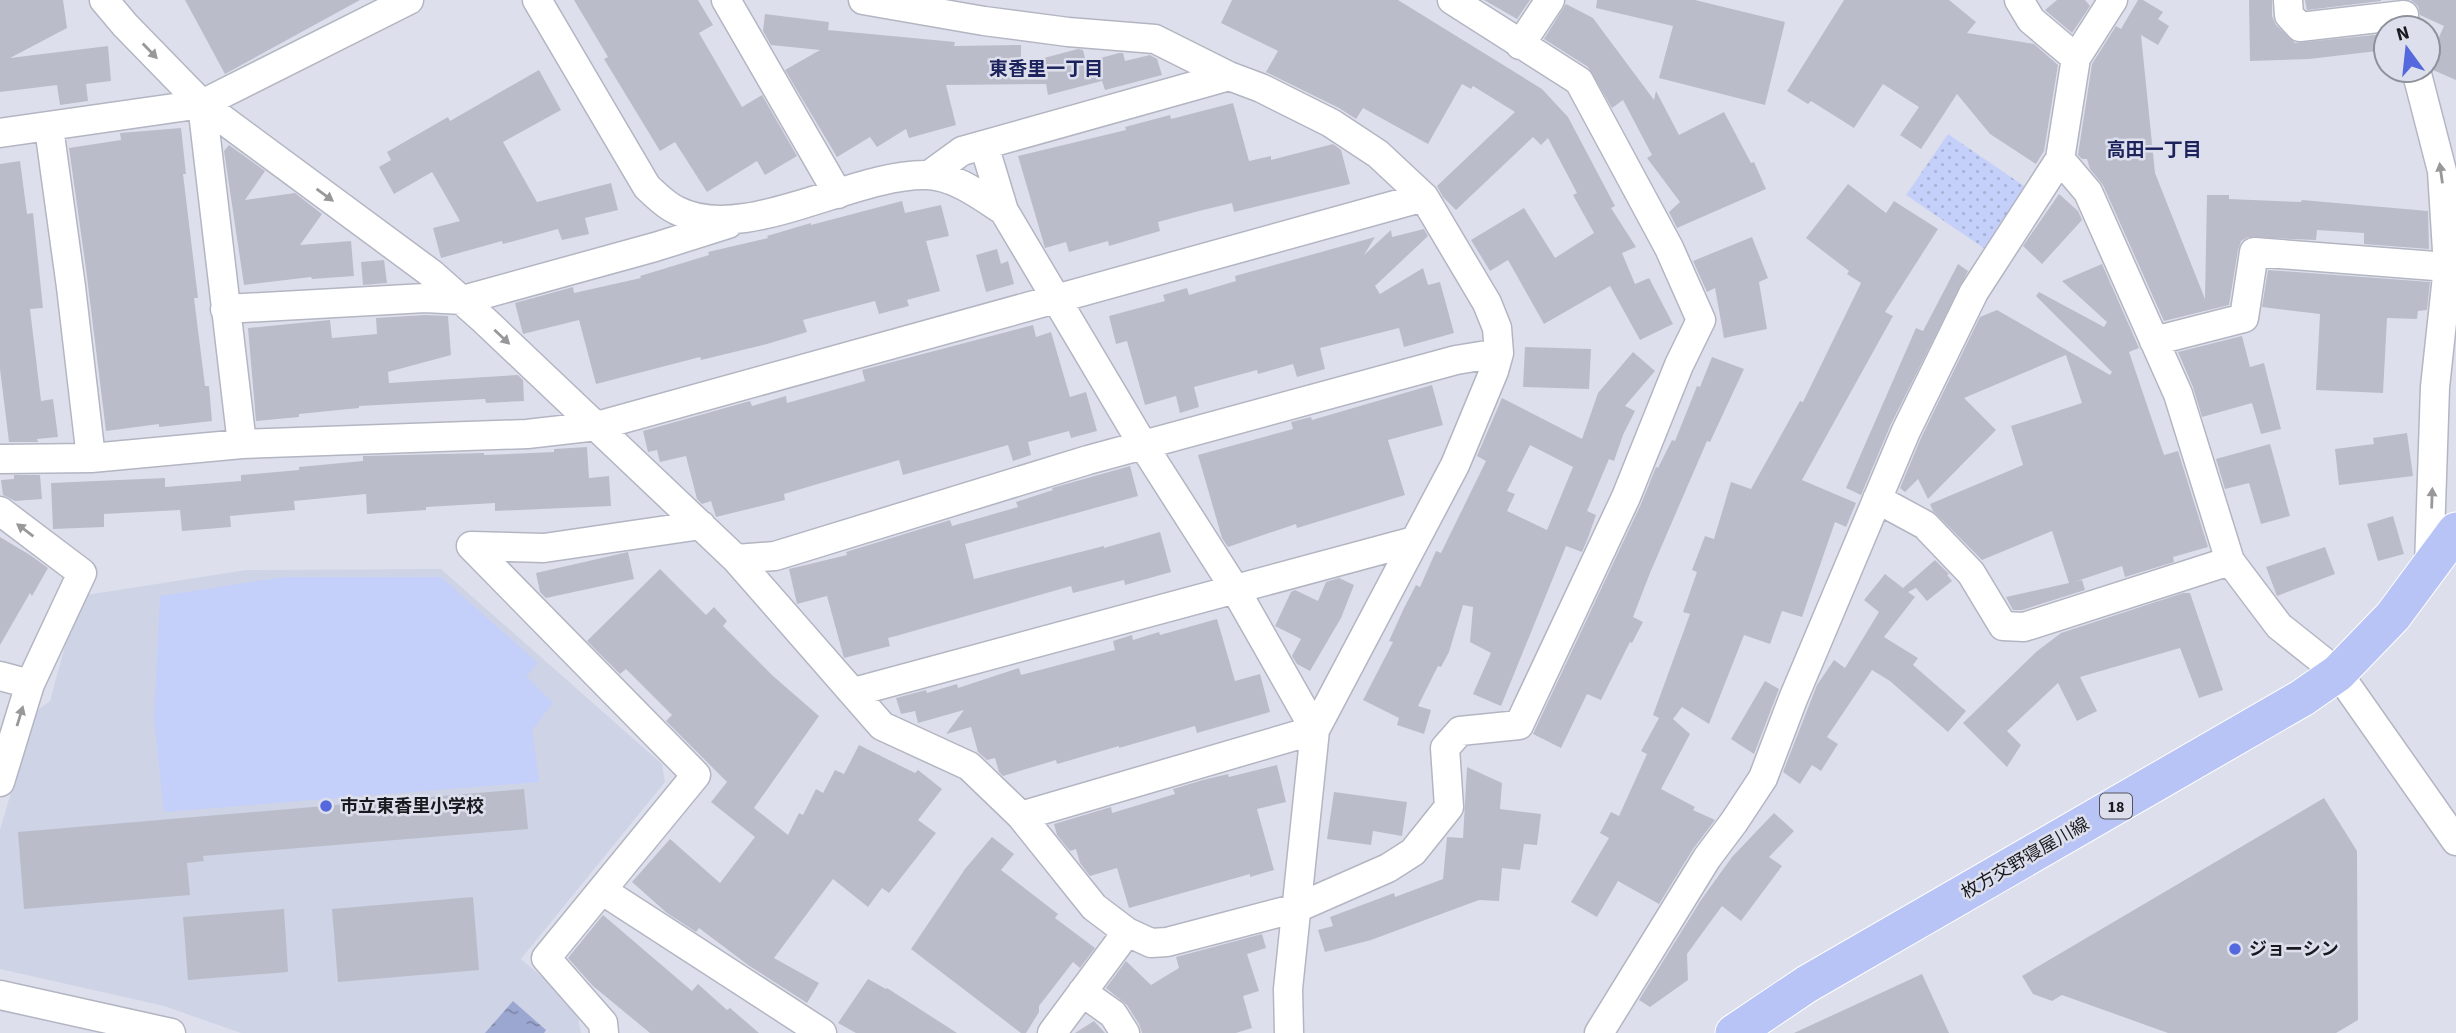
<svg xmlns="http://www.w3.org/2000/svg" width="2456" height="1033" viewBox="0 0 2456 1033" font-family="'Source Sans 3','Noto Sans JP',sans-serif">
<defs>
<pattern id="park-dots" width="8" height="8" patternUnits="userSpaceOnUse" patternTransform="scale(1.75)"><rect width="8" height="8" fill="#c4d0f9"/><path d="M2 2h.1M6 6h.1" fill="none" stroke="#a8b2d5" stroke-width="1.8" stroke-linecap="round"/></pattern>
<pattern id="water-ripples" width="26" height="14" patternUnits="userSpaceOnUse" patternTransform="scale(1.75)"><rect width="26" height="14" fill="#9ba7d0"/><path d="M2 4q2-2 4 0t4 0M15 11q2-2 4 0t4 0" fill="none" stroke="#7e87a8"/></pattern>
</defs>
<rect width="100%" height="100%" fill="#dde0ec"/>
<path fill="#ced3e6" d="M441,569L662,764L665,782L521,959L576,1006L581,1033H241L164,1006L0,969V830L34,713L50,701L76,605L86,595L246,570Z"/>
<path fill="#c4d0f9" d="M284,577H441L538,663L526,676L553,703L532,730L539,782L164,812L154,719L160,596Z"/>
<path fill="url(#park-dots)" d="M1948,134L2027,188L1985,249L1906,195Z"/>
<path fill="url(#water-ripples)" d="M513,1001L546,1030L544,1033H485Z"/>
<path fill="#babdc9" fill-rule="evenodd" d="M0,0H63L67,28L10,58L108,46L111,81L86,84L88,101L60,105L57,85L0,92Z
M185,0H360L225,74Z
M574,0H698L713,25L699,33L742,107L762,95L797,156L765,175L757,161L707,192L675,142L660,151L604,59L608,57Z
M1232,0H1398L1542,89L1568,117L1615,206L1611,208L1636,247L1622,253L1635,284L1649,278L1673,324L1640,340L1610,286L1544,324L1508,260L1490,271L1471,240L1524,208L1555,258L1594,233L1573,195L1577,193L1548,138L1541,145L1533,137L1456,210L1443,197L1437,186L1515,112L1473,86L1471,89L1462,84L1428,144L1363,108L1356,119L1339,108L1266,72L1278,51L1221,23Z
M1484,0H1530L1517,19Z
M1597,0H1695L1785,22L1765,105L1659,78L1673,26L1596,8Z
M1844,0H1949L1976,22L1967,33L2034,44L2058,65L2044,151L2036,164L1990,134L1957,94L1921,149L1900,135L1919,107L1883,84L1854,128L1811,101L1808,104L1787,91Z
M2057,0H2085L2090,6L2072,33L2045,10Z
M2138,0H2143L2163,12L2158,19L2169,26L2158,45L2141,35L2155,173L2205,299L2207,195H2229V199L2301,202L2302,200L2428,211L2429,249L2364,244V233L2317,230L2316,240L2248,237L2241,241L2238,250L2229,305L2164,321L2103,185L2090,169L2087,159H2082L2078,155L2092,64L2116,26L2121,29Z
M2249,0H2272V16L2276,25L2295,43L2384,34L2386,50L2309,59L2250,61Z
M2305,0H2381V1L2307,10Z
M2411,0H2456V80L2433,70L2429,59L2444,26L2420,15L2418,6Z
M1566,4L1593,18L1654,100L1656,91L1679,135L1724,112L1751,163L1754,162L1766,189L1677,228L1669,212L1680,202L1647,158L1652,155L1623,100L1612,108L1588,67L1544,39Z
M765,14L829,22L828,30L955,42L954,46L1021,45V64L1078,49L1083,50L1086,62L1119,53H1123L1125,61L1150,55L1157,59L1162,75L1105,90L1102,81L1048,95L1046,84L946,85L956,125L909,138L906,129L877,147L870,137L837,157L785,70L820,50L771,45L763,31Z
M539,70L561,110L503,142L537,202L611,183L618,210L585,218L589,234L562,240L558,229L503,244L502,241L441,258L433,228L460,221L432,172L394,194L379,167L391,160L387,152L448,117L450,121Z
M1233,103L1249,161L1271,156V160L1333,144L1341,150L1350,184L1234,212L1232,203L1199,211L1158,222L1160,231L1109,246L1108,241L1069,252L1066,242L1045,248L1018,156L1126,130L1125,127L1170,115L1171,119Z
M181,128L186,174H183L198,298H194L205,386H209L212,421L159,427V424L106,431L86,269L69,148L121,140L120,133Z
M229,145L265,171L245,200L295,193L322,214L300,245L351,241L354,276L312,279L311,277L244,285L224,151Z
M20,161L27,214L33,213L43,308L30,309L41,401L53,399L58,437L37,439L38,442H9L0,369V164Z
M1848,184L1886,213L1894,201L1938,229L1885,312L1893,316L1802,480L1856,503L1846,527L1835,522L1802,617L1782,611L1770,644L1744,635L1709,724L1682,707L1673,719L1690,734L1661,789L1695,807L1693,810L1715,820L1693,849L1659,904L1618,881L1597,917L1571,902L1609,838L1600,833L1611,812L1619,816L1647,754L1641,751L1659,718L1653,715L1690,614L1683,612L1697,572L1692,570L1705,536L1714,539L1731,482L1751,489L1800,401L1803,402L1861,283L1847,274L1849,271L1806,238Z
M2059,194L2078,211L2082,220L2042,264L2023,246Z
M902,201L905,213L941,205L949,236L926,241L940,291L907,300L909,306L879,314L875,301L803,320L807,332L767,344L701,360L700,357L596,384L579,320L523,334L515,303L573,287L574,293L641,278L640,276L709,255L708,252L768,238L767,236L811,223V225Z
M1424,229L1428,236L1375,286L1380,294L1423,268L1428,285L1440,282L1454,333L1404,347L1399,328L1320,348L1325,369L1297,377L1293,364L1258,374L1257,370L1194,387L1199,407L1180,413L1176,396L1145,405L1127,341L1116,344L1109,316L1165,301L1163,295L1187,288L1189,295L1236,281L1235,276L1375,237L1364,255L1391,230L1392,237Z
M1752,237L1768,278L1759,282L1767,329L1724,338L1715,288L1707,292L1693,261Z
M997,249L1001,264L1008,261L1014,284L986,292L976,255Z
M384,260L387,283L363,285L361,262Z
M1958,264L1968,271L1891,424L1861,495L1846,488L1916,328L1923,331Z
M2102,264L2139,348L2129,352L2164,455L2178,451L2208,547L2173,557L2174,562L2125,577L2122,566L2074,582L2082,580L2085,590L2022,610H2013L2006,597L2069,583L2052,531L1982,560L1933,511L1930,504L2023,465L2011,426L2082,403L2066,355L1964,398L1996,430L1928,499L1918,479L1905,492L1900,488L1921,438L1980,317L1997,310L2110,375L2112,372L2036,296L2039,292L2104,327L2107,322L2062,281Z
M2268,270L2430,282L2427,310L2418,311L2417,319L2387,318L2383,393L2316,390L2320,314L2262,307Z
M425,315L448,316L451,355L388,372L389,383L518,375L523,380L524,401L486,403L485,399L359,406V408L299,414V417L256,421L248,328L330,320L332,338L377,334L376,318Z
M1033,325L1036,337L1051,332L1070,397L1086,392L1097,431L1071,438L1069,431L1028,442L1031,455L1013,461L1008,445L903,475L899,460L784,494L785,500L716,517L711,501L702,504L697,499L686,456L660,462L657,450L648,452L643,431L750,401L752,406L786,396L787,403L865,381L862,370Z
M2242,336L2250,367L2264,363L2281,429L2261,434L2252,403L2202,417L2193,387L2178,352Z
M1525,347L1591,349L1589,389L1523,387Z
M1633,352L1655,371L1625,406L1635,411L1623,435L1614,461L1609,459L1587,511L1596,515L1588,538L1582,552L1566,546L1501,706L1473,694L1491,653L1470,642L1473,607L1463,605L1449,652L1441,667L1438,666L1418,706L1431,710L1424,734L1397,725L1399,718L1363,700L1393,642L1389,641L1404,608L1416,585L1420,587L1436,551L1441,553L1486,461L1477,456L1502,398L1582,439L1598,393ZM1530,445L1573,467L1547,530L1507,511L1515,494L1507,491Z
M1712,357L1744,369L1710,442L1707,441L1650,573L1633,617L1643,622L1632,643L1630,642L1601,700L1587,694L1561,748L1533,734L1641,504L1656,467L1658,468L1672,440L1675,441L1697,386L1700,387Z
M1432,385L1443,425L1388,440L1405,495L1297,528L1296,524L1228,547L1222,538L1198,455L1293,429L1291,422L1311,417L1312,420Z
M2407,433L2413,476L2339,485L2335,449L2374,444L2373,438Z
M2270,444L2290,516L2261,524L2249,483L2225,489L2216,459Z
M587,447L589,478L609,476L611,506L495,511V503L426,507V510L367,514L366,494L294,501L295,510L230,516L231,527L182,531L180,510L104,514V527L53,529L51,483L165,478V487L241,481V475L299,470V467L363,461V456L484,453V455L554,452V449Z
M1130,466L1138,496L965,544L974,579L1104,546V548L1160,532L1171,572L1125,585L1124,580L1073,593L1071,586L896,636L888,638L890,646L844,658L827,596L797,604L789,569L847,555L846,552L950,520L952,526L1018,507L1016,502L1053,490L1052,488Z
M14,475H40L42,499L15,501L3,495L1,480L14,479Z
M2393,516L2404,554L2378,561L2367,524Z
M0,537L30,555L48,568L32,596L30,593L0,645Z
M2325,547L2335,574L2277,596L2266,567Z
M628,552L634,579L546,598L540,592L536,573Z
M1935,560L1949,574L1947,575L1952,581L1927,601L1916,588L1908,592L1915,597L1884,637L1918,658L1913,665L1966,711L1948,732L1890,681L1872,670L1827,737L1838,744L1821,771L1812,765L1800,784L1783,772L1817,685L1834,660L1845,668L1879,612L1864,600L1885,574L1903,588Z
M660,569L706,615L714,607L727,621L723,626L773,676L819,716L754,808L788,835L799,813L803,815L816,789L823,793L835,770L844,774L859,745L915,773L918,770L942,789L918,820L936,833L889,893L882,888L868,907L833,879L774,958L819,983L807,1003L748,965L699,928L696,932L667,913L632,882L670,839L720,883L755,837L711,802L727,782L666,721L672,715L626,669L620,674L587,641Z
M1339,578L1354,585L1341,618L1310,671L1297,664L1292,656L1301,639L1275,626L1291,592L1295,590L1318,601L1326,582Z
M2183,593H2190L2223,690L2199,698L2180,648L2080,677L2097,711L2077,721L2058,683L2007,731L2021,745L2007,767L1963,723L2036,652L2061,633Z
M1217,619L1235,681L1260,674L1270,712L1197,733L1195,726L1119,748V746L1057,764L1056,760L1003,776L999,772L995,758L987,760L978,752L971,727L946,734L964,710L918,723L915,711L901,714L896,698L926,690L927,693L957,684L958,688L1019,668L1021,675L1115,650L1113,641L1132,635L1133,640L1159,632L1160,635Z
M1765,681L1779,689L1754,754L1731,739Z
M1277,765L1286,802L1257,809L1274,870L1250,877V874L1129,908L1117,868L1090,876L1080,863L1076,849L1070,851L1057,835L1054,824L1111,807L1112,813L1175,794L1173,789L1203,780L1228,774L1229,777Z
M1467,767L1502,783L1500,809L1541,814L1537,845L1524,844L1520,870L1502,868L1499,901L1479,900L1371,940L1325,952L1318,930L1333,926L1330,917L1394,893L1395,897L1443,879L1447,837L1463,838Z
M524,789L528,829L203,856L204,861L187,863L190,895L24,909L18,832Z
M1334,792L1407,802L1402,836L1373,831L1371,845L1327,839Z
M2324,798L2357,851L2358,1020L2336,1033H2168L2062,995L2052,1001L2033,994L2022,976Z
M1774,813L1794,831L1769,857L1782,866L1741,921L1722,906L1687,954L1688,980L1650,1007L1639,1000L1701,900L1732,857Z
M992,837L1014,854L1001,870L1058,914L1055,918L1095,948L1080,968L1073,962L1039,1006V1012L1026,1033H1021L911,949L965,869Z
M473,897L479,970L338,982L332,909Z
M284,909L288,972L188,980L183,917Z
M603,915L692,991L698,984L727,1010L730,1008L759,1033H650L593,986L568,958Z
M1262,934L1266,948L1247,954L1259,991L1243,996L1252,1028L1236,1033H1142L1139,1024L1127,1005L1106,988L1126,961L1151,985L1179,968L1176,957Z
M1922,974L1949,1033H1794Z
M868,979L886,989L887,988L957,1033H856L838,1023Z
M1094,1021L1105,1033H1075Z"/>
<g fill="none" stroke-linecap="round" stroke-linejoin="round">
<defs>
<path id="minor" d="M104,0L125,25L202,104L432,274L484,320L736,559L882,726L969,766L1021,816L1094,907L1127,932L1151,943L1167,942L1297,908L1388,868L1413,852L1449,807L1445,748L1460,731L1519,725L1626,497L1679,365L1701,320L1669,248L1579,81L1452,0
M537,0L647,187C656,195 664,204 676,210C743,246 853,173 927,175C955,176 981,196 1004,211L1143,445L1235,589L1315,730
M726,0L838,194
M863,0L984,21L1068,32L1155,39L1229,76L1261,88L1331,123L1378,154L1424,197L1487,303L1497,328L1499,353L1494,371L1455,465L1315,730L1288,989L1289,1033
M2019,0L2031,20L2076,58
M2288,0L2289,15L2300,27L2404,15
M1520,45L1550,0
M2416,70L2442,171L2448,267L2435,387L2429,566
M202,104L242,444
M49,128L71,287L91,458
M0,133L202,104L409,0
M984,145L1004,211
M2060,159L2088,192L2178,394L2230,561L2279,626L2338,673L2456,841
M929,175L962,151L1229,76
M225,309L425,298L463,300L655,247L728,224
M2154,341L2244,318L2254,252L2448,267
M0,459L91,458L242,444L527,434L597,426L1424,197
M1877,499L1925,525L1971,573L2003,626L2024,627L2230,561
M0,511L82,573L30,684L0,782
M471,546L696,775L546,958L603,1023L604,1033
M471,546L544,548L701,525
M736,559L775,556L1088,460L1456,360L1499,353
M0,676L30,684
M854,692L1414,541
M1021,816L1315,730
M603,891L822,1033
M1082,992L1113,1014L1125,1033
M0,995L171,1033
M1052,1033L1127,932
M1599,1033L1707,858L1734,822L1763,778L1793,699L1906,431L1974,292L2060,159L2076,58L2113,0"/>
<path id="major" d="M1734,1033L1807,984L2302,698L2338,673L2393,616L2456,531"/>
</defs>
<use href="#minor" stroke="#b3b6c2" stroke-width="31"/>
<use href="#major" stroke="#fff" stroke-width="39"/>
<use href="#minor" stroke="#fff" stroke-width="28"/>
<use href="#major" stroke="#b8c4f5" stroke-width="37"/>
</g>
<defs><path id="oneway-solid" d="M-6-.8H1V-3.2L6.5 0L1 3.2V.8H-6Z" transform="scale(1.75)"/></defs>
<g fill="#98989a">
<use href="#oneway-solid" transform="translate(150 51) rotate(46)"/>
<use href="#oneway-solid" transform="translate(2441 173) rotate(-98)"/>
<use href="#oneway-solid" transform="translate(325 195) rotate(36)"/>
<use href="#oneway-solid" transform="translate(502 337) rotate(43)"/>
<use href="#oneway-solid" transform="translate(2432 498) rotate(-88)"/>
<use href="#oneway-solid" transform="translate(25 530) rotate(-143)"/>
<use href="#oneway-solid" transform="translate(20 716) rotate(-73)"/>
</g>
<g fill="#5668de" stroke="#dde0ec" stroke-width="2.5">
<circle cx="326" cy="806" r="7"/>
<circle cx="2235" cy="949" r="7"/>
</g>
<g text-anchor="middle" stroke-width="5" stroke-linejoin="round" paint-order="stroke">
<rect fill="#dde0ec" stroke="#54555c" stroke-width="2" x="2100" y="793.5" width="32" height="25" rx="5"/>
<g font-size="16" font-weight="bold" fill="#191a1f">
<text x="2116" y="812">18</text>
</g>
<g font-size="18" font-weight="bold" fill="#191a1f" stroke="#dde0ec" text-anchor="start">
<text x="340" y="812">市立東香里小学校</text>
<text x="2249" y="955">ジョーシン</text>
</g>
<g font-size="18" fill="#191a1f" stroke="#dde0ec">
<text transform="translate(2025 858) rotate(-30)" y="6">枚方交野寝屋川線</text>
</g>
<g font-size="19" font-weight="bold" fill="#1c235c" stroke="#dde0ec">
<text x="1046" y="75">東香里一丁目</text>
<text x="2154" y="156">高田一丁目</text>
</g>
</g>
<g transform="translate(2407 49) rotate(345)"><circle r="33" fill="#dde0ec" stroke="#8f919a" stroke-width="2"/>
<path d="M0-5L12 26L0 18L-12 26Z" fill="#5668de"/>
<text y="-10" font-size="19" font-weight="bold" text-anchor="middle" fill="#191a1f">N</text>
</g>
</svg>
